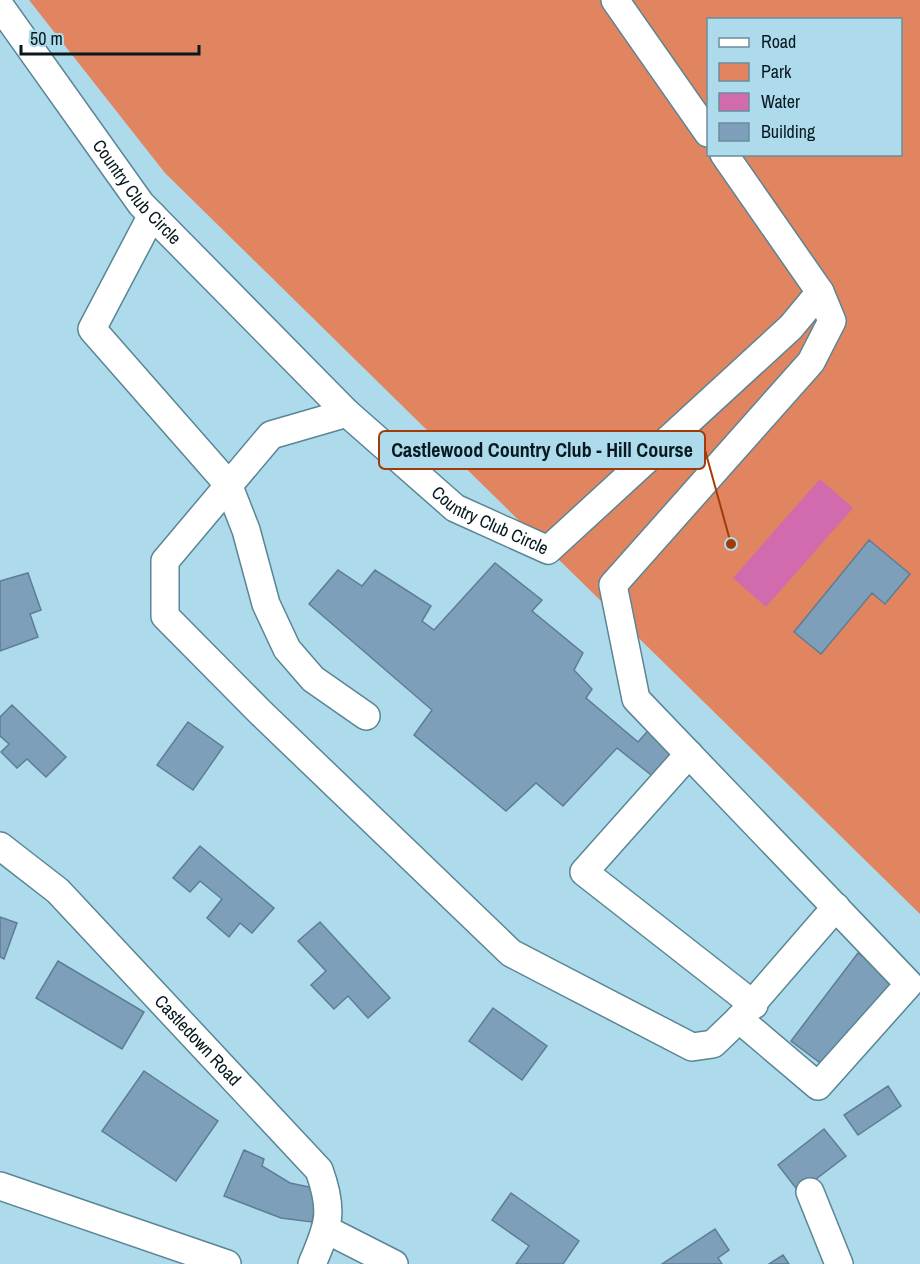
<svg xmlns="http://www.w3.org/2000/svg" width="920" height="1264" viewBox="0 0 920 1264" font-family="'Archivo Narrow',sans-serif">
<rect width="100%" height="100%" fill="#addbec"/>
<path fill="#e18460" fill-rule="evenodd" d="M29,0H920V914L165,173ZM708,20H900V154H708Z"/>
<path fill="#d16bae" d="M820,479L853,508L766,607L733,578Z"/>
<path fill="#7e9fb9" stroke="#5d7d96" stroke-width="1.5" d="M869,540L910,574L885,604L872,593L821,654L794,632Z
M495,563L542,600L532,611L583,653L574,670L592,689L586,698L638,742L653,725L677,748L655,778L617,748L563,806L536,783L506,811L414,735L432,710L309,604L338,570L362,586L375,570L431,606L422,621L434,630Z
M28,573L41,610L30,614L38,637L0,651V581Z
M12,705L66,757L46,777L27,759L17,768L1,752L9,744L0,736V717Z
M188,722L223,747L193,790L157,765Z
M200,846L274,908L252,933L240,923L229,937L207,918L222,899L200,881L190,892L173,878Z
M0,917L17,923L4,959L0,957Z
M320,922L390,998L368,1018L348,996L334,1009L311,985L326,971L298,941Z
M858,953L894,981L827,1068L791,1041Z
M58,961L144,1012L122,1049L36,998Z
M493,1008L547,1046L522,1080L469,1041Z
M144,1071L218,1121L176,1181L102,1131Z
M888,1086L901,1106L858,1135L844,1115Z
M824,1129L846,1156L799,1192L778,1165Z
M244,1150L264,1159L262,1166L290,1183L319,1189L312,1222L281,1218L224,1196Z
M511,1193L579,1241L563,1264H516L529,1246L492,1220Z
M715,1229L729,1250L718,1258L722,1264H662Z
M783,1255L789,1264H769Z"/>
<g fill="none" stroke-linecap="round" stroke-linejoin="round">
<defs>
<g id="minor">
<path d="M615,0L708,133"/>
<path id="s1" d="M0,6L141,204L347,413L455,508L548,550L791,327L820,292L724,154"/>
<path d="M152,215L92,329L228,484L246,530L266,604L287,649L313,679L366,716"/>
<path d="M347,413L271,435L165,561V616L260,712L511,953L692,1047L713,1044L739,1019L836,907"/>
<path d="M689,754L584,872L754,1005"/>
<path id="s2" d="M0,846L58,891L319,1170C334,1211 329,1225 312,1264"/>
<path d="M739,1019L818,1086L909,984L636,699L613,585L811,362L832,321L820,292"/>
<path d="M0,1186L227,1264"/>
<path d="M810,1192L839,1264"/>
<path d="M327,1230L394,1264"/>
</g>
</defs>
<use href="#minor" stroke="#5a8594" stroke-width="30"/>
<use href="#minor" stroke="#fff" stroke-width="27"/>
</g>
<g text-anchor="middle" stroke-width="4.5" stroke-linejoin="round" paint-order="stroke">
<g font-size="18" fill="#07181e" stroke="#addbec">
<text dy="6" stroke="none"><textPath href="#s1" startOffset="231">Country Club Circle</textPath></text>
<text dy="6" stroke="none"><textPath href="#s1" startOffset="717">Country Club Circle</textPath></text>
<text dy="6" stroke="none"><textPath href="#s2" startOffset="278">Castledown Road</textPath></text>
</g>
</g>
<path fill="none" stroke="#a13c0a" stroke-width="2" d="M731 544L705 450"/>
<circle fill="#a13c0a" stroke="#addbec" stroke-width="2" cx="731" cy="544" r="6"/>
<rect fill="#addbec" stroke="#a13c0a" stroke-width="2" x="379" y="431" width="326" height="38" rx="6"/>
<g font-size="20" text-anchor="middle" font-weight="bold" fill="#07181e">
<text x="542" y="457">Castlewood Country Club - Hill Course</text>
</g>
<rect x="707" y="18" width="195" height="138" fill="#addbec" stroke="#6b8d9a" stroke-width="1.5"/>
<rect x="719" y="38" width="30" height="9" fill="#ffffff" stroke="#6b8d9a" stroke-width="1.5"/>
<text x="761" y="48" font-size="18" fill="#07181e">Road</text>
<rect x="719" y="63" width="30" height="18" fill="#e18460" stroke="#6b8d9a" stroke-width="1.5"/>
<text x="761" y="78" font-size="18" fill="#07181e">Park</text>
<rect x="719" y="93" width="30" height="18" fill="#d16bae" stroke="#6b8d9a" stroke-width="1.5"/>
<text x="761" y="108" font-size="18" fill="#07181e">Water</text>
<rect x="719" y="123" width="30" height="18" fill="#7e9fb9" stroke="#6b8d9a" stroke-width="1.5"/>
<text x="761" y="138" font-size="18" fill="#07181e">Building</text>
<path d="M21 45v9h178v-9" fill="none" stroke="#07181e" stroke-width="3"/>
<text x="30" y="45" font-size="18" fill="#07181e" stroke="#addbec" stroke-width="4.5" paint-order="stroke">50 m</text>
</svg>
